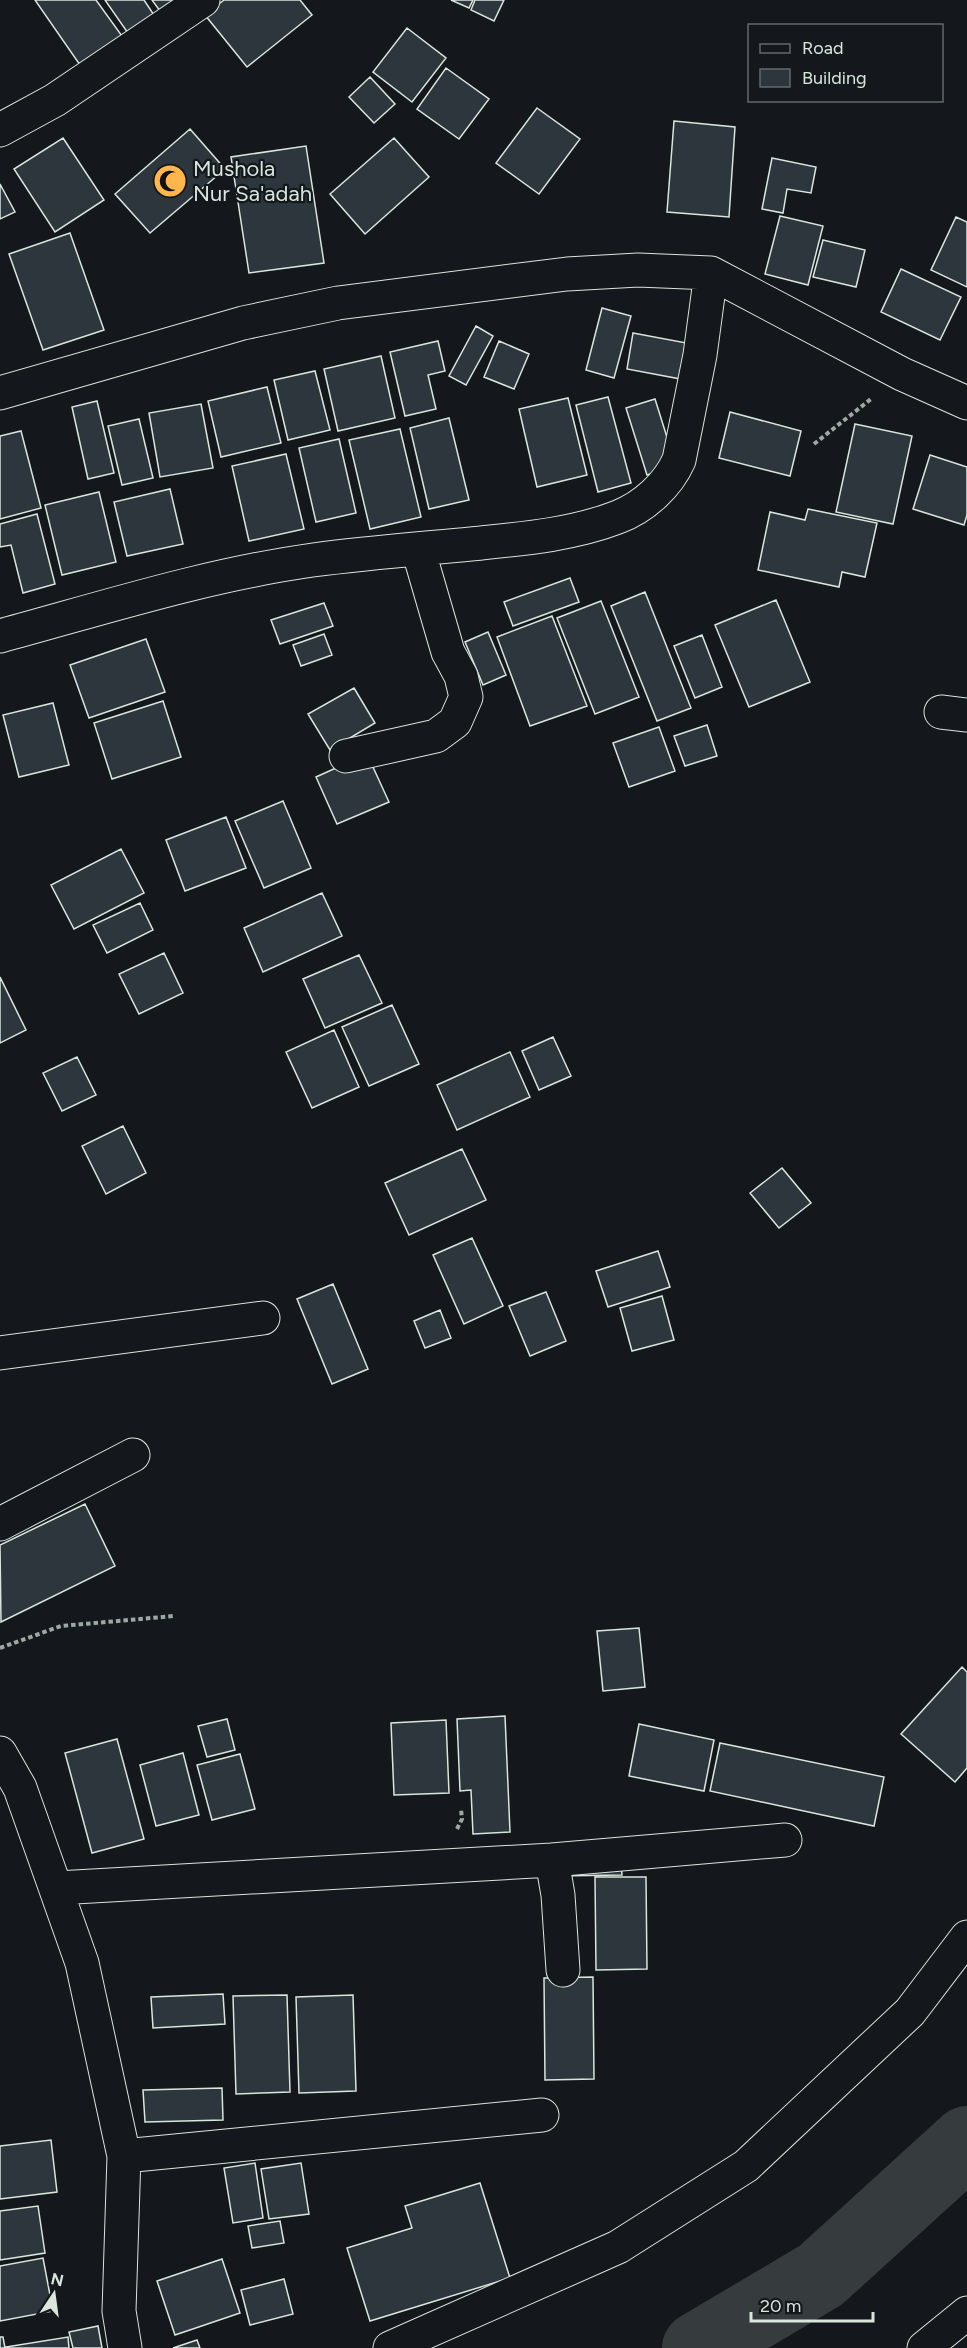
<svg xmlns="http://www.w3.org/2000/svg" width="967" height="2348" viewBox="0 0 967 2348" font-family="Figtree,sans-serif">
<rect width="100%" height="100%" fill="#14181c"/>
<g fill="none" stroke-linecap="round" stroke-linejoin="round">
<path stroke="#363b3e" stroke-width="72" d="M698,2348L821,2275L967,2142"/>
</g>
<path fill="#2c363c" stroke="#d8e6dc" stroke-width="1.5" d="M35,0H96L122,36L80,65Z
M105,0H144L156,18L130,36Z
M152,0H184L163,15Z
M224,0H300L312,15L247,67L205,15Z
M451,0H473L469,8Z
M475,0H504L494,21L471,10Z
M407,28L446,58L412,102L373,72Z
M446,68L489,99L459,139L417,109Z
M370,77L395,104L374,123L349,97Z
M537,108L580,139L539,194L496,163Z
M674,121L735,127L729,217L667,212Z
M190,129L225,169L150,233L115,194Z
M63,138L104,200L55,232L14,169Z
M394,138L429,177L365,234L330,194Z
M306,146L324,263L249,273L231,157Z
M772,158L816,167L811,193L787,189L783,213L762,209Z
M0,184L15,212L0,219Z
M780,216L823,226L808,285L765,274Z
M956,217L967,222V287L931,270Z
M70,233L104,330L43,350L9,254Z
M823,240L865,250L856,287L813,277Z
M901,269L961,297L940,340L881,312Z
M602,308L631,316L614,378L586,370Z
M476,326L493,336L466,385L449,376Z
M633,333L692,344L686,380L627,369Z
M438,341L445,371L428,375L436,409L405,416L390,352Z
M499,341L529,354L514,389L484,377Z
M381,356L395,418L338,431L324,369Z
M315,371L330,430L288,440L274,380Z
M267,387L281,443L221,457L208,401Z
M608,397L631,483L598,492L576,405Z
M568,398L587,475L537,487L519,409Z
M655,399L676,466L647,475L626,408Z
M97,401L114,473L88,479L72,407Z
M201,404L213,468L160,477L149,413Z
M730,412L801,431L790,476L719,458Z
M449,418L469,500L429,509L410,428Z
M139,419L153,478L122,485L108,426Z
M855,424L912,436L893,524L836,512Z
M400,429L421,517L370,529L349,440Z
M21,431L41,508L0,519V436Z
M339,439L356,513L316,522L299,448Z
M286,454L304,529L249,541L232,466Z
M930,455L967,467V515L964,525L913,509Z
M170,489L183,544L127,556L114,502Z
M99,492L116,562L62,575L45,505Z
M808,509L877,523L865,577L842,572L839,587L758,570L770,512L805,520Z
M37,514L55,584L23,593L11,545L0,547V524Z
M570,578L579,602L513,626L504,602Z
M645,592L691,708L657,721L611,606Z
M776,600L810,682L749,707L715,625Z
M601,601L639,697L595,714L557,618Z
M324,603L333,626L280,644L271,620Z
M552,616L587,706L530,726L497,637Z
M488,632L506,675L483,685L465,642Z
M324,634L332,655L301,666L293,645Z
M702,635L722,687L695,698L674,646Z
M146,639L165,692L89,718L70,665Z
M354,688L375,723L330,750L308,714Z
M163,701L181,757L112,779L94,723Z
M53,703L69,765L19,777L3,715Z
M707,725L717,756L685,766L674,736Z
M659,727L675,771L629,787L613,743Z
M367,754L389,802L337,824L316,777Z
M283,801L311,868L264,888L235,821Z
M226,817L246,868L185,891L166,840Z
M121,849L144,893L74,929L51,885Z
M322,893L342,936L263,972L244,928Z
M140,903L153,930L107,953L93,925Z
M164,953L183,993L139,1014L119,974Z
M359,955L382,1003L325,1028L303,979Z
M0,977L26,1030L0,1043Z
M392,1005L419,1064L369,1086L342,1027Z
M334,1030L359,1087L312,1108L286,1052Z
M553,1037L571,1076L539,1090L522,1051Z
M510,1052L530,1097L457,1130L437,1085Z
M77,1057L96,1095L62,1111L43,1073Z
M123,1126L146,1173L106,1194L82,1146Z
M462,1149L486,1200L409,1235L385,1183Z
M782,1168L811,1203L779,1228L750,1193Z
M472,1238L503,1306L464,1324L433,1255Z
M658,1251L670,1287L608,1307L596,1271Z
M333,1284L368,1369L332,1384L297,1299Z
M546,1292L566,1341L530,1356L509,1306Z
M662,1296L674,1340L632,1351L620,1308Z
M440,1310L451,1338L425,1348L414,1321Z
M85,1504L115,1566L1,1622L0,1545Z
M639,1628L645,1687L603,1691L597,1631Z
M962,1667L967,1672V1768L955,1782L901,1734Z
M505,1716L510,1832L473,1834L471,1790L460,1791L457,1719Z
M227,1719L235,1750L207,1757L198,1726Z
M446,1720L449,1793L394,1795L391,1723Z
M639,1724L714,1740L704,1791L629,1776Z
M117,1739L144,1839L92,1853L65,1753Z
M720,1743L884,1777L874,1826L710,1791Z
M183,1753L199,1815L156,1826L140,1765Z
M240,1754L255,1809L212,1820L197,1765Z
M621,1861L622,1875L556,1876Z
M595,1877H646L647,1969L596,1970Z
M593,1977L594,2079L545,2080L544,1978Z
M223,1994L225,2024L153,2028L151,1997Z
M287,1995L290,2092L236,2094L233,1996Z
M353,1995L356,2091L299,2093L296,1997Z
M222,2088L223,2120L145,2122L143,2090Z
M51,2140L57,2192L0,2199V2146Z
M255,2163L263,2218L233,2223L224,2168Z
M301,2163L309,2214L269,2219L261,2169Z
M480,2183L510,2278L370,2321L347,2248L412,2228L405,2206Z
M38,2206L45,2253L0,2260V2211Z
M280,2221L284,2243L252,2248L248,2226Z
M43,2258L53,2311L0,2321V2266Z
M222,2259L240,2313L175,2335L157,2281Z
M284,2279L293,2314L250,2325L241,2290Z
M98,2326L102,2348H73L69,2332Z
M0,2337H3L5,2348H0Z
M68,2337L69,2348H7L6,2347Z
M197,2340L200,2348H173Z"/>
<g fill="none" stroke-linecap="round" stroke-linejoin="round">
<defs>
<path id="street" d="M0,130L55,100L203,0
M0,393L243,323L338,303L567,274L638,270L711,273L902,374L967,403
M0,636C103,608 206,575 313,560C365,553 418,549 471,544C520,539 572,535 618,517C644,507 668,485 679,460L700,355L711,273
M941,712L967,715
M346,756L436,736L455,722L466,697L461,676L448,652L418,549
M0,1353L263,1318
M0,1524L133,1455
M0,1753L20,1788L82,1963L124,2156L119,2311L125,2348
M552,1860L785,1840
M57,1888L552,1860L558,1895L563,1970
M124,2156L542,2115
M390,2348L618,2247L746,2166L910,2012L967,1937
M924,2348L967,2313"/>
</defs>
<use href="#street" stroke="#d8e6dc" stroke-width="35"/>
<path stroke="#9da8a2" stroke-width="4" stroke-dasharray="4.5 3" stroke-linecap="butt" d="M814,444L871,399
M0,1648L61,1626L174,1616
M457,1829L462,1819L461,1809"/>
<use href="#street" stroke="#14181c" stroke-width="33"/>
</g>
<defs>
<symbol id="mosque-disc" viewBox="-11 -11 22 22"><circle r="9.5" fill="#ffb74d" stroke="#14181c"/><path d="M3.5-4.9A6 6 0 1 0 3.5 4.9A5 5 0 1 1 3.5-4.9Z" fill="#111"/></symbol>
</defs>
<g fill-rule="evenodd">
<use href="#mosque-disc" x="151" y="162" width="38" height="38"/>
</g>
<g text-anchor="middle" stroke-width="4.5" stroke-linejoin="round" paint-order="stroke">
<g font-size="22" fill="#d8e6dc" stroke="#14181c" text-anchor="start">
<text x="193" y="176">Mushola<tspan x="193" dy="25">Nur Sa'adah</tspan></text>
</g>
</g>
<rect x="748" y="24" width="195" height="78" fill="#14181c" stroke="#626a69" stroke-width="1.5"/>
<rect x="760" y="44" width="30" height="9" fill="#14181c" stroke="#626a69" stroke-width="1.5"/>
<text x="802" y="54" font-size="18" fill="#d8e6dc">Road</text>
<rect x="760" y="69" width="30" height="18" fill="#2c363c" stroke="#626a69" stroke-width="1.5"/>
<text x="802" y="84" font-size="18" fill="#d8e6dc">Building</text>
<g transform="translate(54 2294) rotate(13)" stroke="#14181c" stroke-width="4.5" paint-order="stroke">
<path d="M0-4.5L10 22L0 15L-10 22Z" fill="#d8e6dc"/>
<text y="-9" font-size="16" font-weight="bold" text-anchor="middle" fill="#d8e6dc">N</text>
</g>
<path d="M751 2312v9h122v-9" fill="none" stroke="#d8e6dc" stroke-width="3"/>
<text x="760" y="2312" font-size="18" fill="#d8e6dc" stroke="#14181c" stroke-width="4.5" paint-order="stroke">20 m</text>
</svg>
